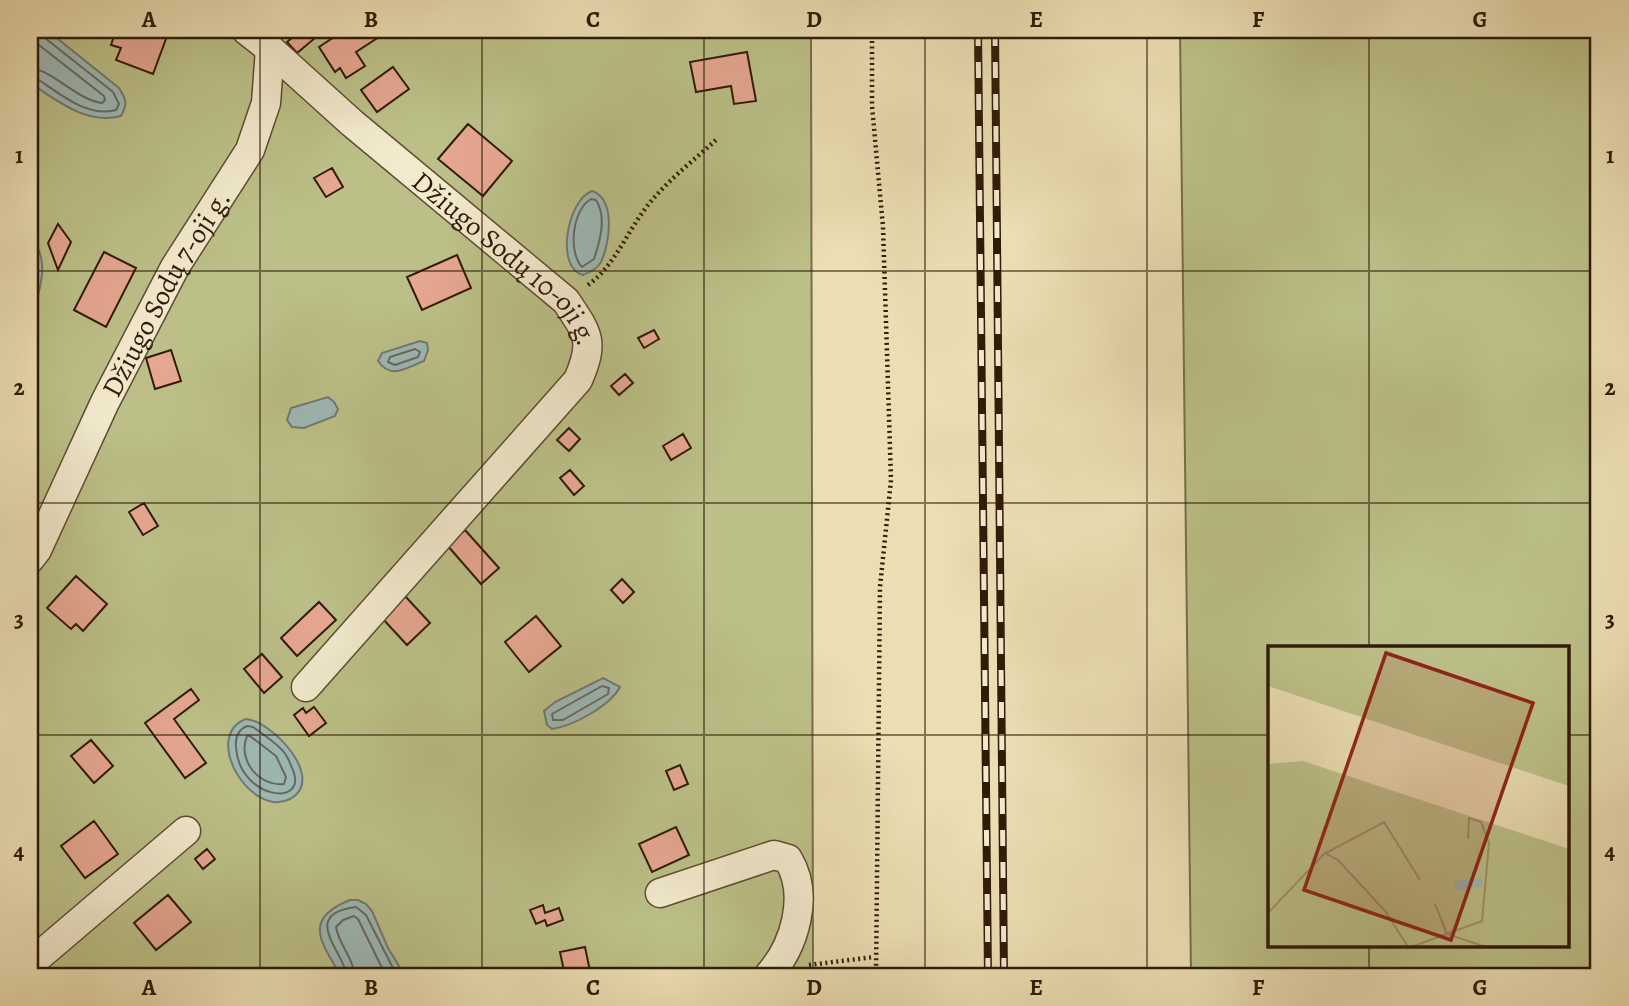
<svg xmlns="http://www.w3.org/2000/svg" width="1629" height="1006" viewBox="0 0 1629 1006" font-family="Alegreya,serif">
<rect width="100%" height="100%" fill="#ebdeb2"/>
<filter id="stains"><feTurbulence type="fractalNoise" baseFrequency=".00286" numOctaves="4"/><feColorMatrix values="0 0 0 0 .2 0 0 0 0 .09 0 0 0 0 .02 0 0 0 .5 -.17"/></filter>
<radialGradient id="worn" r=".72"><stop offset=".6" stop-color="#630" stop-opacity="0"/><stop offset="1" stop-color="#630" stop-opacity=".3"/></radialGradient>
<path fill="#bcc088" stroke="#766e48" stroke-width="2" fill-rule="evenodd" d="M30,30H811L813,976H30Z
M1180,30H1599V976H1191ZM1270,647H1568V945H1270Z"/>
<path fill="#9db9b7" stroke="#717a71" stroke-width="2" d="M30,30L48,31L119,88C126,99 128,103 121,116C86,125 58,101 30,83Z
M592,191C616,199 610,243 601,262C597,269 590,272 583,275C555,268 567,200 592,191Z
M30,237C53,260 38,295 30,323Z
M420,341L427,343L428,350L424,361C406,368 391,380 378,361L382,353Z
M328,397L334,402L338,409L335,416L304,428L292,427L287,420L291,408Z
M603,678L620,687C610,706 573,726 552,729L547,725L544,711L555,702Z
M246,719C272,721 327,779 290,799C251,819 201,736 246,719Z
M350,900H358L366,904L372,911L388,948L405,976H341C321,942 302,919 350,900Z"/>
<g fill="none" stroke-linecap="round" stroke-linejoin="round">
<path stroke="#666a5f" stroke-width="2" d="M30,68C53,70 75,99 102,103L105,100L104,96L39,45L34,38L33,30
M30,77L36,78C59,93 87,118 116,110L119,104L113,92L45,38L42,30
M591,199L596,200C607,217 600,241 594,259L582,267C568,252 572,210 591,199Z
M415,349L420,352L418,357L395,365L388,362L390,357Z
M602,686L609,688L608,694L563,720H553L552,714Z
M247,726L253,727C263,734 275,742 283,751C288,756 290,764 293,770C308,808 240,799 236,748C235,738 237,730 247,726Z
M247,736H250L276,756L286,777L284,784C259,787 237,760 247,736Z
M347,976C344,952 299,914 356,907L366,915L397,976
M355,976C354,959 339,945 336,927L343,920L354,916L358,919L386,976"/>
</g>
<path fill="#e6a791" stroke="#301b07" stroke-width="2" d="M116,30H151L167,36L153,74L116,60L121,48L111,45Z
M301,30H308L315,38L297,53L287,42Z
M345,30H374L379,37L356,52L365,66L346,78L340,68L335,72L319,47Z
M747,52L756,101L734,104L731,86L696,92L690,62Z
M393,67L409,89L377,112L361,90Z
M468,124L512,161L483,196L438,159Z
M332,168L343,187L326,197L314,178Z
M58,224L71,242L58,270L48,243Z
M104,252L136,268L106,327L74,310Z
M457,255L471,288L422,310L407,277Z
M654,330L659,339L644,348L638,338Z
M171,350L181,381L155,389L146,358Z
M625,374L633,383L619,395L611,386Z
M569,428L580,439L569,451L557,440Z
M683,434L691,448L671,460L663,446Z
M570,470L584,486L574,495L560,478Z
M144,503L158,526L143,535L129,512Z
M465,530L499,568L481,584L447,545Z
M76,576L107,604L83,631L76,624L71,629L47,608Z
M622,579L634,592L623,603L611,590Z
M405,596L430,623L407,645L382,618Z
M319,602L336,620L297,656L281,638Z
M536,616L561,646L529,672L505,642Z
M262,654L282,677L264,693L244,669Z
M191,689L199,700L174,719L206,763L185,778L145,723Z
M314,707L326,723L309,736L294,715L303,708L306,713Z
M91,740L113,766L94,783L71,756Z
M680,765L688,784L674,790L666,771Z
M94,821L118,854L85,878L61,846Z
M676,827L689,855L652,872L639,844Z
M207,849L215,859L203,869L195,859Z
M168,895L191,922L156,950L134,923Z
M543,905L545,913L559,908L563,920L547,926L545,920L536,924L530,910Z
M585,947L591,976H565L560,952Z"/>
<g fill="none" stroke-linecap="round" stroke-linejoin="round">
<defs>
<g id="minor">
<path id="s1" d="M270,49L352,123L566,301C588,334 595,341 578,380L306,687"/>
<path id="s2" d="M30,559L37,550L105,402L175,267L250,150L266,103L270,49L246,30"/>
<path d="M660,893L774,855L788,859C810,895 795,946 768,976"/>
<path d="M30,967L38,957L186,831"/>
</g>
</defs>
<use href="#minor" stroke="#5f4c32" stroke-width="31"/>
<path stroke="#301b07" stroke-width="4.5" stroke-dasharray="2 3.5" stroke-linecap="butt" d="M872,30V106L883,227L891,480L880,587L876,976
M588,285C617,264 629,226 653,199C671,178 695,159 716,140
M809,965L874,957"/>
<use href="#minor" stroke="#f2eacd" stroke-width="28"/>
<defs>
<path id="rail" d="M978,30L988,976
M995,30L1004,976"/>
</defs>
<use href="#rail" stroke="#301b07" stroke-width="8"/>
<use href="#rail" stroke="#f2eacd" stroke-width="5" stroke-dasharray="16" stroke-linecap="butt"/>
</g>
<path fill="none" stroke="#301b07" stroke-width="2" stroke-opacity="0.55" d="M260,30V976M482,30V976M704,30V976M925,30V976M1147,30V976M1369,30V647M30,271H1599M30,503H1599M30,735H1270M1568,735H1599M1369,945V976"/>
<g text-anchor="middle" stroke-width="5" stroke-linejoin="round" paint-order="stroke">
<g font-size="28" fill="#301b07" stroke="#f2eacd">
<text dy="10" stroke="none"><textPath href="#s1" startOffset="317">Džiugo Sodų 10-oji g.</textPath></text>
<text dy="10" stroke="none"><textPath href="#s2" startOffset="299">Džiugo Sodų 7-oji g.</textPath></text>
</g>
</g>
<g transform="translate(1268 646)">
<rect width="301" height="301" fill="#ebdeb2"/>
<path d="M0,0H301V140L0,40ZM35,115L301,203V301H0V118Z" fill="#bcc088"/>
<path d="M214,232V240L189,244L185,240L188,235Z" fill="#9db9b7"/>
<path fill="none" stroke="#a0906e" stroke-width="2" d="M58,207L116,176L152,234M167,258L179,288L218,301M0,267L57,207L71,215L118,266L140,301M143,301L214,275L221,197L213,176L201,172L200,193"/>
<path fill="#8f2418" fill-opacity="0.15" stroke="#8f2418" stroke-width="3.5" d="M118,7L265,57L183,294L36,244Z"/>
<rect width="301" height="301" fill="none" stroke="#301b07" stroke-width="3.5"/>
</g>
<rect width="1629" height="1006" fill="none" stroke="#ebdeb2" stroke-width="77"/>
<rect x="38" y="38" width="1552" height="930" fill="none" stroke="#301b07" stroke-width="2.5"/>
<g font-size="23" text-anchor="middle" font-weight="bold" fill="#301b07">
<text x="149" y="27">A</text>
<text x="371" y="27">B</text>
<text x="593" y="27">C</text>
<text x="814" y="27">D</text>
<text x="1036" y="27">E</text>
<text x="1258" y="27">F</text>
<text x="1480" y="27">G</text>
<text x="19" y="163">1</text>
<text x="1610" y="163">1</text>
<text x="19" y="395">2</text>
<text x="1610" y="395">2</text>
<text x="19" y="627">3</text>
<text x="1610" y="627">3</text>
<text x="19" y="859">4</text>
<text x="1610" y="859">4</text>
<text x="149" y="995">A</text>
<text x="371" y="995">B</text>
<text x="593" y="995">C</text>
<text x="814" y="995">D</text>
<text x="1036" y="995">E</text>
<text x="1258" y="995">F</text>
<text x="1480" y="995">G</text>
</g>
<rect width="100%" height="100%" filter="url(#stains)"/>
<rect width="100%" height="100%" fill="url(#worn)"/>
</svg>
